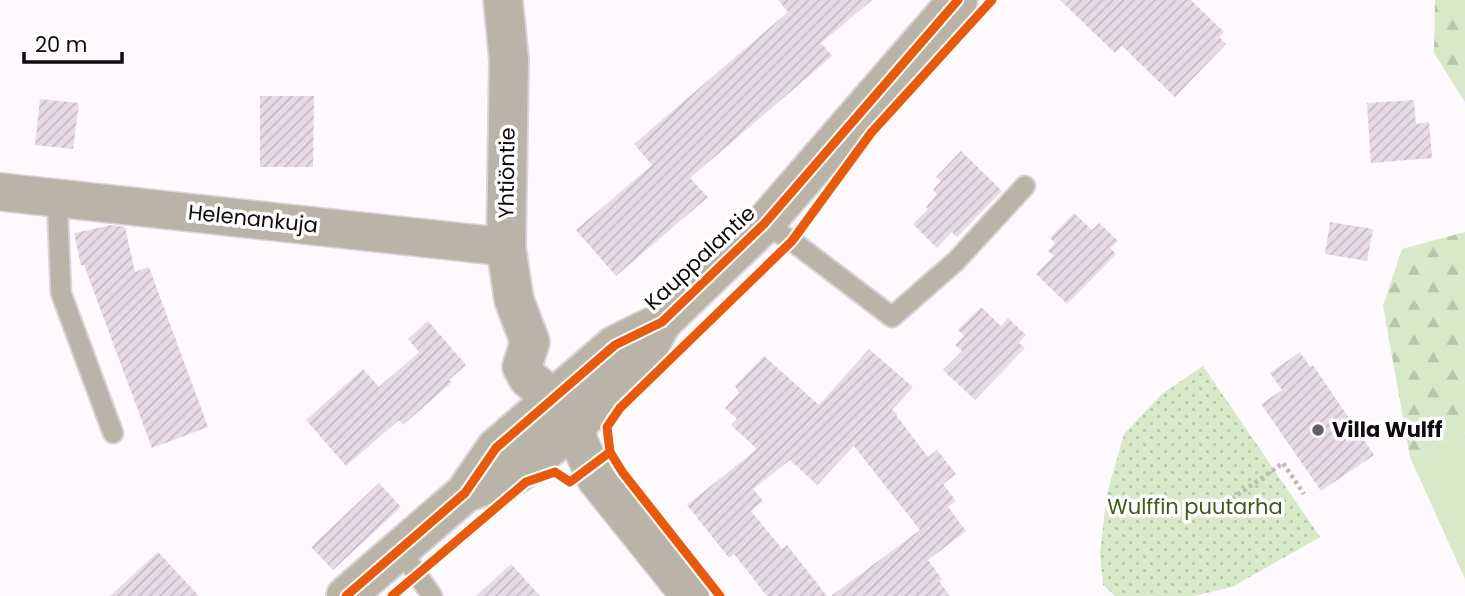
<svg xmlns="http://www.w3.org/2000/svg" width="1465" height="596" viewBox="0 0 1465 596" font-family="Poppins,sans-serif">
<defs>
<pattern id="forest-firs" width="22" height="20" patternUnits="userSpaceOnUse" patternTransform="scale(1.75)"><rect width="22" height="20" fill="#d7e9c8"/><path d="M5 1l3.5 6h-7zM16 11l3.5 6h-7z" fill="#b7c6ab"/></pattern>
<pattern id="garden-dots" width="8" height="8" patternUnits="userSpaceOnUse" patternTransform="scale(1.75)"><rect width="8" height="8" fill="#d7e9c8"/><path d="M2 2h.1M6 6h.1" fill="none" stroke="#b7c6ab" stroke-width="1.8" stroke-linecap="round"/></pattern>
<pattern id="building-hatch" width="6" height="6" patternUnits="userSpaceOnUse" patternTransform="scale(1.75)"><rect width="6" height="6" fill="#e7dbe6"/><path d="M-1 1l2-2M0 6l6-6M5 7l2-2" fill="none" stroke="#c5bbc4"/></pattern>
</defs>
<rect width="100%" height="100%" fill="#fdf9fd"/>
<path fill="url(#forest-firs)" d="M1435,0H1465V102L1434,53Z
M1465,232V432L1410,457L1383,306L1402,249Z"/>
<path fill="url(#garden-dots)" d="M1203,366L1320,537L1232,587L1194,596H1115L1103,585L1100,553L1107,494L1124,434L1162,394Z"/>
<path fill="#d7e9c8" d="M1465,432V579L1410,457Z"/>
<path fill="url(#building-hatch)" d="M778,0H872L821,43L832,56L690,178L708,197L616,276L576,230L652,165L634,144L788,12Z
M1060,0H1191L1224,32L1219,37L1226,44L1175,97L1122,46L1115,53Z
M260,96H314L313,167H260Z
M40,99L79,103L73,149L35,145Z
M1414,100L1416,124L1429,122L1432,158L1371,163L1367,103Z
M961,151L1002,191L957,237L952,232L937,248L913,224L928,209L926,207L937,194L933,190L941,181L936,177Z
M1074,213L1092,230L1099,223L1118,241L1110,248L1116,254L1067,304L1036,274L1054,256L1048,251L1055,243L1050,238Z
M1330,222L1373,229L1367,261L1325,254Z
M112,225L125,227L135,272L149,267L208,427L152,448L84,265H81L74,233Z
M981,307L1001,326L1008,318L1026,335L1019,343L1025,348L975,400L943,370L962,351L955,345L964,336L958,330Z
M428,321L466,365L449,380L452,382L403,425L399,420L346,466L306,420L363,369L379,387L419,352L408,339Z
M869,349L913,387L892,410L897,414L896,415L928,457L937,450L956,474L943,484L956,501L948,507L966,531L928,560L942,579L939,581L950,596H831L920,530L854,446L817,485L790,460L753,489L763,501L751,511L782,549L787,545L827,596H767L734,554L729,558L687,505L757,449L731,425L737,419L725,408L739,393L735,386L764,356L819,405Z
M1300,352L1310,367L1313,365L1374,455L1321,491L1261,404L1282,390L1270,373Z
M379,483L401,507L333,570L311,547Z
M158,552L199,596H110Z
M511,564L540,596H476Z"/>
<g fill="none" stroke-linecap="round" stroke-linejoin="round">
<defs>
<path id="service" d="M57,198L61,293L113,433
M764,224L792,241L892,317L956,261L1025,186
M400,549L432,596"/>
<path id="minor" d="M0,192L506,247
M557,402L573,428L596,479L690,596"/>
<path id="tertiary" d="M503,0L509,60L506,247L514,300L530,342L522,367L528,378L554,399
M465,493L518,473L573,428L637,368L662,322
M346,596L465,493L496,448L615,345L662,322L764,224L958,0"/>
</defs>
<use href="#service" stroke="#d6d4d6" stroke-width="23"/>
<use href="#minor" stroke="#d6d4d6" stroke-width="40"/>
<use href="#tertiary" stroke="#d6d4d6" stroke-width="42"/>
<path stroke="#bfb9b6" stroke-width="4.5" stroke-dasharray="3.5 3.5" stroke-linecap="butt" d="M1209,515L1283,463L1304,494"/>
<use href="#service" stroke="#bab3a8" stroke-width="19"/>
<use href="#minor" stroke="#bab3a8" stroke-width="37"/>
<use href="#tertiary" stroke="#bab3a8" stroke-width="38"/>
<defs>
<path id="cycleway" d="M610,452L623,473L720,596
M346,596L465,493L496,448L615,345L662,322L764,224L958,0
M392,596L526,482L555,472L570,482L610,452L607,427L620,408L792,241L871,133L992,0"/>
</defs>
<use href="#cycleway" stroke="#fff" stroke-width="13"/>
<use href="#cycleway" stroke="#e8590c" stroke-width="9"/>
</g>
<circle fill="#625e62" stroke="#fff" stroke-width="2.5" cx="1318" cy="430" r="7"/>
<g text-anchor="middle" stroke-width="7" stroke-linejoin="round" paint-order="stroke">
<g font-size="21" fill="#0f0b0e" stroke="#fff">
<text transform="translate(507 173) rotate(-89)" y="7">Yhtiöntie</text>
<text transform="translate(253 219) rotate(6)" y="7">Helenankuja</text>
<text transform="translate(700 258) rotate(-43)" y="7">Kauppalantie</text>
</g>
<g font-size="21" font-weight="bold" fill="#0f0b0e" stroke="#fff" text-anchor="start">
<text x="1332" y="437">Villa Wulff</text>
</g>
<g font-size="21" fill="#3b5b1a" stroke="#fff">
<text x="1195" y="514">Wulffin puutarha</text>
</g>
</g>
<path d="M24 52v10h98v-10" fill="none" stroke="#0f0b0e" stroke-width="3.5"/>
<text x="35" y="52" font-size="21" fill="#0f0b0e" stroke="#ffffff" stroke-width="5" paint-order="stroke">20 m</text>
</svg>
